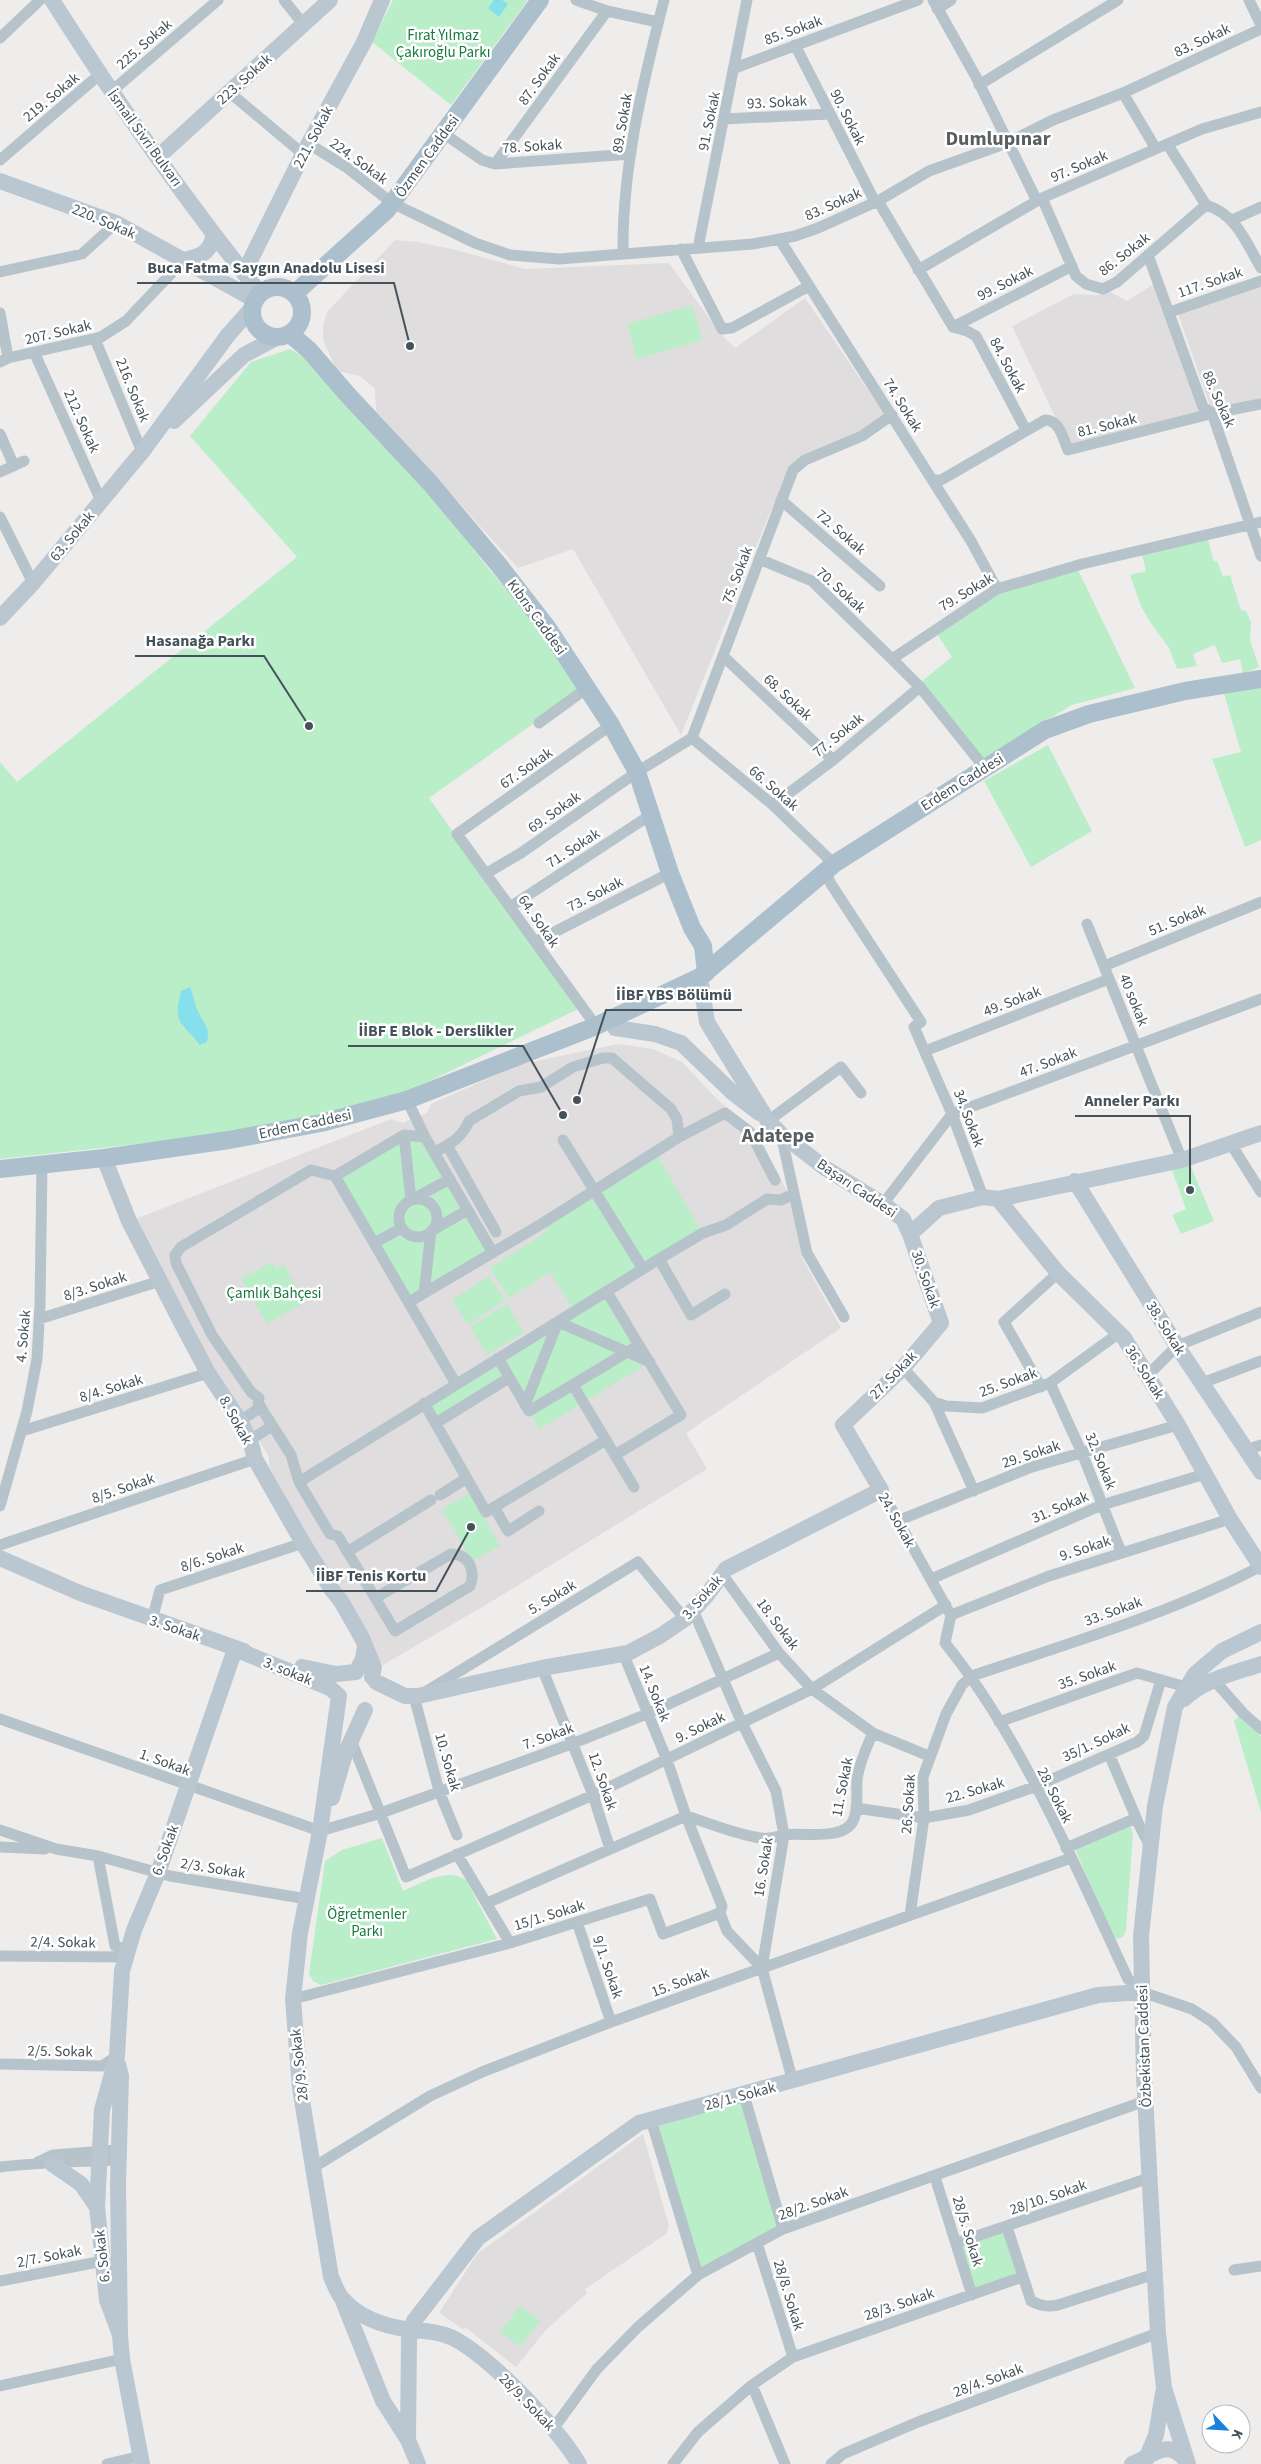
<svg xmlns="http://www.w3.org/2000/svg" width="1261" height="2464" viewBox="0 0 1261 2464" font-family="'Source Sans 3',sans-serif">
<rect width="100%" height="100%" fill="#efecec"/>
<path fill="#e0dddf" d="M395,240L418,242L456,250L525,269L669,263L720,333L735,348L805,298L887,418L796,462L768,517L681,735L573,549L518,568L376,411L375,389L360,376L337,371L323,340V325L327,312Z
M1155,283L1201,412L1069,446L1012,326L1074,294L1098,295L1110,292L1127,301Z
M1261,283V399L1212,411L1177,311Z
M618,1044L653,1049L682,1062L717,1099L759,1136L792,1201L802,1258L841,1328L686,1433L707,1469L494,1600L383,1665L320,1562L269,1466V1457L242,1412L213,1371L133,1220L391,1119L403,1123L409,1120L427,1113L431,1104L521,1064Z
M643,2134L669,2226L666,2234L585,2289L587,2293L546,2330L516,2367L466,2328L463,2329L439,2313L477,2254Z"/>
<path fill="#b9eec8" d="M393,0H528L451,105L372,42Z
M692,305L702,340L637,359L627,324Z
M290,349L308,359L421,482L489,569L538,628L582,689L429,798L578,1009L403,1094L318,1116L229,1134L0,1159V762L17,782L297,557L190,436L251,362Z
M1207,536L1214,562L1217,561L1223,577L1230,575L1241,610L1246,611L1251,622L1250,640L1259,667L1243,674L1240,659L1222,663L1215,645L1193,654L1197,666L1177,669L1169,648L1150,622L1141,606L1130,575L1146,571L1141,551Z
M1078,570L1135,688L1072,705L982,759L922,681L952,657L935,631L993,595Z
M1261,685V840L1245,847L1212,759L1241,752L1223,690Z
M1048,745L1092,831L1031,867L984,781Z
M404,1135L425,1137L493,1253L409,1302L335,1176Z
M655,1152L703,1233L608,1292L650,1362L540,1429L509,1379L436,1423L424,1403L574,1311L550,1272L509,1298L490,1268L548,1231L543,1223Z
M1189,1162L1214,1221L1181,1234L1172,1215L1186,1209L1172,1170Z
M272,1262L276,1269L284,1265L305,1302L267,1324L241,1279Z
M489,1276L505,1300L468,1325L452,1300Z
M507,1304L524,1332L487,1355L470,1327Z
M470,1493L500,1546L472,1561L442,1509Z
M1239,1716L1261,1736V1812L1234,1721Z
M1129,1821L1133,1834L1126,1930L1123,1937L1117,1939L1112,1936L1073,1844Z
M382,1838L403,1891C423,1883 446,1867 466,1880L497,1939L321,1985L313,1981L309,1974L325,1861L342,1850Z
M744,2095L783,2229L698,2275L651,2120Z
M1007,2227L1022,2277L972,2295L956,2243Z
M520,2306L540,2321L520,2347L500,2332Z"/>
<path fill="#86e0eb" d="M494,0H502L508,4L499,17L488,8Z
M190,987C194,996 195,1008 200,1015C206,1026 210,1029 207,1042L200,1045C180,1020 173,1025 181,991Z"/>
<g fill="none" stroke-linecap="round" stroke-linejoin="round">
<path stroke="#b7c3ca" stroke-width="11" d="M284,0L304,25
M576,0L607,11L658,22
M933,0L976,77L1037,201
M1249,0L1261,25
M937,9L951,0
M0,38L40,0
M795,45L875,202
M735,68L918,0
M979,85L1118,0
M112,91L218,0
M229,92L303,154
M1123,93L1156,149
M724,119L830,114
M443,133L482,160L495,164L631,154
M309,144L346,167L392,203L475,243L510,255L559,259L753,244L795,236L818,228L878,201L929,171L1007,143L1053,120L1123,93L1261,29
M1168,145L1206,205C1236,214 1246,242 1261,268
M0,160L99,75
M495,164L607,11
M1042,198L1076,276L1086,284L1103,289L1117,282L1206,205
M878,201L953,327
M1232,220L1261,207
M780,240L971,541L997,589
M698,248L747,0
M681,249L722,329L732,328L809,286
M623,253C622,168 643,82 664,0
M1148,255L1203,407L1212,413L1261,556
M918,270L1042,198L1202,129L1261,112
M0,272L82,254L116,223
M1170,312L1261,281
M0,313L8,358
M953,327L1072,266
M953,327L967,331L976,336L1026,430
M95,339L142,452
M35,354L101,501
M0,362L8,358L101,337L126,321L184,260
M0,434L14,466
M0,472L24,461
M933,480H941L1045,420C1060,420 1063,439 1068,450L1210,414L1261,404
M781,500L880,586
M0,517L33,583
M759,559L812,581L892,659
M723,656L833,760
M539,723L587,688
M692,738L773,805L834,864
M984,767L920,687L892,659L997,589L1082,564L1261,522
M773,805L833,760L920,687
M825,871L831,884L921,1022L914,1027L952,1114L983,1197
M487,873L521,853L637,772L692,738L793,470L805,460L862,436L892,415
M510,907L652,814
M1087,924L1182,1160
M535,942L670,873
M1104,966L1261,902
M596,1026L457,834L611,725
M925,1051L1109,979
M407,1100L425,1137L493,1253
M768,1121L841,1067L861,1093
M781,1134L807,1253L844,1317
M404,1135L411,1200L450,1179
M563,1140L643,1269
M1231,1144L1261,1192
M447,1145L496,1232
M435,1152C450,1144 462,1138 469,1121L519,1091L541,1087L573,1067L603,1058H612L671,1109L677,1119L679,1137
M335,1176L456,1384
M399 1218a19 19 0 1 1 38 0a19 19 0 1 1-38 0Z
M883,1204L952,1114L1261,999
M374,1243L402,1228
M659,1259L691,1315L725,1294
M607,1292L681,1415L615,1455
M424,1293L431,1231L468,1210
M409,1302L543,1223L679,1137L725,1113L750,1132L775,1180
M39,1319L160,1281
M498,1358L529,1411L639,1345
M903,1368L934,1402L946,1406L982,1408L1050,1383L1119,1333
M1147,1376L1177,1346L1261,1312
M1050,1383L1082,1453L1121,1552
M1202,1383L1261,1361
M573,1385L634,1487
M1041,1387L1004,1322L1058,1273
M934,1402L974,1491
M424,1403L486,1512L606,1440
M525,1405L558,1322L650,1362
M240,1421L261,1407
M436,1423L509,1378
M22,1431L208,1373
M250,1440L272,1426
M1247,1450L1261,1445
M299,1482L659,1259L703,1233L726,1225L767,1199L781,1200L793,1194
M881,1490L949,1612
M440,1495L467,1478
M0,1506L27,1411L37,1359L40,1305L42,1164
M494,1507L508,1531L539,1511
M897,1521L1032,1467L1178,1425
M0,1545L255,1459
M347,1552L431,1500
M931,1579L1102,1505L1205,1474
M375,1598L451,1554C469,1554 476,1571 470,1586L395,1631L338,1536L330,1534L299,1482L291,1455L258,1403L259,1398L251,1392L212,1335L176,1263L175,1255L181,1247L311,1170L335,1176L404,1135L425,1137
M693,1610L742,1723L776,1791L784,1835L762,1968L793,2082
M951,1615L945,1643C1022,1738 1076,1868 1128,1979L1142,1992L1192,2009L1212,2022L1236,2047L1261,2088
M951,1615L1049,1576L1230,1519
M152,1620L160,1590L303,1543
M623,1653L667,1760L686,1816C709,1823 732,1833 755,1837C769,1840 773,1837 785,1835C803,1832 843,1841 853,1821C859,1809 856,1793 857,1780C859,1764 866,1748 873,1733L812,1689L779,1653L722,1574
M542,1668L593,1795L610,1849
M1214,1680L1243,1713L1261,1729
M427,1691L638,1562L685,1619
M414,1696L439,1791L457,1835
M0,1719L320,1831L378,1814L574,1743L647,1714L779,1653
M999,1722L1137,1673L1186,1687
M873,1733L929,1756
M351,1740L406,1877L593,1795L812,1689L946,1605
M1109,1754L1140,1827L1150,1846
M856,1808L924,1818L969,1810L1034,1787L1137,1742L1144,1736L1161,1680
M0,1830L56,1849L98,1856L170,1876L307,1899
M0,1847L45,1849
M1066,1848L1136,1818
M457,1854L510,1943
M98,1856L115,1946L127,1950
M487,1903L686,1816L722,1906L720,1913
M910,1915L924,1818L923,1777L946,1714L962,1685L972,1676C1069,1643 1170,1614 1261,1566
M577,1922L611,2022
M0,1956L125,1957
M293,1999L510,1943L650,1899L663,1934L720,1913L727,1931L762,1968
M0,2064L102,2066L117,2056
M744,2095L783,2229
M651,2120L698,2275
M38,2162L53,2155L118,2150
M0,2167C39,2162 78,2162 118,2160
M314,2167L430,2096L482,2072L611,2022L1071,1858
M935,2177L972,2295
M1007,2227L1031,2301C1041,2306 1047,2307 1058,2305L1155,2274
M757,2243L793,2357
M956,2243L1149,2178
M1234,2270L1261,2266
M0,2281L103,2261
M752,2385L785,2464
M0,2386L122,2359
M553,2429L597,2369L638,2327L698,2275L783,2229L1145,2101
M107,2464L141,2456
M673,2464L698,2432L752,2385L793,2357L1022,2277
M831,2464L843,2454L918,2422L1158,2333"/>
<path stroke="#bac7d1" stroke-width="16" d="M52,0C116,101 185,200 260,293
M158,157L330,0
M0,181L116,223L255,300
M184,260C202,256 210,253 214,234
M244,273L303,154L364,42L382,0
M174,421L244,355L276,338
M0,618L33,583L142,452L228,335L252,308
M700,977L707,1022L768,1121L781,1134L825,1168L883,1204L903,1219L910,1234L939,1208L983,1197L998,1199L1182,1160L1261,1133
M615,1028L655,1034L681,1043L733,1093L759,1113
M104,1158L129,1221L181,1322L208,1373L240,1421L250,1440L255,1459L303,1543L332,1590L341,1601L362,1638L374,1667L372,1677
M1075,1181L1177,1346L1261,1472
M998,1199L1058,1273L1124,1338L1178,1425L1230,1519L1261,1567
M0,1558L80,1593L244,1651
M235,1649L330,1688L339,1696L320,1831L300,1933L293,1999L300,2088L331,2277C334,2283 337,2292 341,2297C359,2319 386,2327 412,2330C427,2331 440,2332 453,2338C491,2358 557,2427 579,2464
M302,1667L336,1674L356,1672L363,1659L365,1646
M376,1682L405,1696H418L542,1668L628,1653L660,1636L685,1619L707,1595L726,1569L881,1490L843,1425L903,1368L941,1323L910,1234
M1184,1699C1205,1679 1235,1673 1261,1664
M332,1798L345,1754L365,1710
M118,2064L121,2076L118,2185L120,2335L122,2359L142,2464
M52,2164L81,2184L97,2207
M343,2301L383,2401L408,2440L418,2464
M120,2335L107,2300L97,2207L102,2110L117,2056L122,1971L134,1930L158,1873L235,1649
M408,2440L409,2339L414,2321L478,2238L639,2123L1098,1995L1142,1992
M1132,2464C1153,2456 1168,2437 1186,2461
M1144,2464L1156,2435L1163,2393
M1188,2464L1164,2388L1158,2333L1144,2076L1141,1936L1155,1806L1175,1707L1195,1674L1222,1651L1261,1632"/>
<path stroke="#acbfcc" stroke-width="18" d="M252 312a25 25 0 1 1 50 0a25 25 0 1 1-50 0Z
M294,294L387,210L540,0
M290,334L309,350L347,394L431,484L498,564L547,627L611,725L637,772L670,873L692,928L703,946L706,973
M0,1169L104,1158L229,1140L321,1123L407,1100L596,1026L700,977L834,864L1045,730L1089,714L1185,691L1261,679"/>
</g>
<g text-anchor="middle" stroke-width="5" stroke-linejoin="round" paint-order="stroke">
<g font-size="15" fill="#45525a" stroke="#fff">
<text transform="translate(793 30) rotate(-20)" y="5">85. Sokak</text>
<text transform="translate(1202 40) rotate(-25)" y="5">83. Sokak</text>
<text transform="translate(144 44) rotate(-41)" y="5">225. Sokak</text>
<text transform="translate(244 79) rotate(-42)" y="5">223. Sokak</text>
<text transform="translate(539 79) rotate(-54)" y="5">87. Sokak</text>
<text transform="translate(51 97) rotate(-40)" y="5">219. Sokak</text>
<text transform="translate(777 102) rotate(-3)" y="5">93. Sokak</text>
<text transform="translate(848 117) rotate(63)" y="5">90. Sokak</text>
<text transform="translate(709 121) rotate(-78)" y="5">91. Sokak</text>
<text transform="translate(622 123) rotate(-80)" y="5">89. Sokak</text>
<text transform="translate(313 137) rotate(-62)" y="5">221. Sokak</text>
<text transform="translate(145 138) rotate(54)" y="5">İsmail Sivri Bulvarı</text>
<text transform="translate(532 146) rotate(-4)" y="5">78. Sokak</text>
<text transform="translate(427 156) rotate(-54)" y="5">Özmen Caddesi</text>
<text transform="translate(359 161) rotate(36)" y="5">224. Sokak</text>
<text transform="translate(1079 166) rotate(-23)" y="5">97. Sokak</text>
<text transform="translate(833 204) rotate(-24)" y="5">83. Sokak</text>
<text transform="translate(104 221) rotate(23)" y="5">220. Sokak</text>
<text transform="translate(1124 254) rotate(-38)" y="5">86. Sokak</text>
<text transform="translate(1210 282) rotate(-19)" y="5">117. Sokak</text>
<text transform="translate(1005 283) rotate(-27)" y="5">99. Sokak</text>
<text transform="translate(58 332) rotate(-13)" y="5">207. Sokak</text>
<text transform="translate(1008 365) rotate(62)" y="5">84. Sokak</text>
<text transform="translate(133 390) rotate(68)" y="5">216. Sokak</text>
<text transform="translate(1219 399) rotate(66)" y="5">88. Sokak</text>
<text transform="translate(903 405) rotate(58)" y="5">74. Sokak</text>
<text transform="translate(82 421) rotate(66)" y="5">212. Sokak</text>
<text transform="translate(1107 425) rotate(-14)" y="5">81. Sokak</text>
<text transform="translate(841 532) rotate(41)" y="5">72. Sokak</text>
<text transform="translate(72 536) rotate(-50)" y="5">63. Sokak</text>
<text transform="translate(737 575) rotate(-69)" y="5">75. Sokak</text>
<text transform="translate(841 590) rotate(42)" y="5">70. Sokak</text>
<text transform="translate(966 592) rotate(-31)" y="5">79. Sokak</text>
<text transform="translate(537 617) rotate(54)" y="5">Kıbrıs Caddesi</text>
<text transform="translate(788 697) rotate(43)" y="5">68. Sokak</text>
<text transform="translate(838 735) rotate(-39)" y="5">77. Sokak</text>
<text transform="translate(526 768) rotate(-35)" y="5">67. Sokak</text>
<text transform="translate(962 782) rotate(-32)" y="5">Erdem Caddesi</text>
<text transform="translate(774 788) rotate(41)" y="5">66. Sokak</text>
<text transform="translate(554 812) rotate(-35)" y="5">69. Sokak</text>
<text transform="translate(573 848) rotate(-33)" y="5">71. Sokak</text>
<text transform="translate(595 894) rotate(-27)" y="5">73. Sokak</text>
<text transform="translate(1177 920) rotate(-22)" y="5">51. Sokak</text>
<text transform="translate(539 921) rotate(55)" y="5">64. Sokak</text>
<text transform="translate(1134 1000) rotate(68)" y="5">40 sokak</text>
<text transform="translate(1012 1001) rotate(-21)" y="5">49. Sokak</text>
<text transform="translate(1048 1062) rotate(-21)" y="5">47. Sokak</text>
<text transform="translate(969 1118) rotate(69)" y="5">34. Sokak</text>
<text transform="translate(305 1124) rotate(-12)" y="5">Erdem Caddesi</text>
<text transform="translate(857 1188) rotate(34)" y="5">Başarı Caddesi</text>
<text transform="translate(926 1279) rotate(71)" y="5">30. Sokak</text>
<text transform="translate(95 1286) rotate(-18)" y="5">8/3. Sokak</text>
<text transform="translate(1166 1328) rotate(58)" y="5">38. Sokak</text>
<text transform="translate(23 1336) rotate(-85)" y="5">4. Sokak</text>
<text transform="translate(1145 1372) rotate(58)" y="5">36. Sokak</text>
<text transform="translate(893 1375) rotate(-46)" y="5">27. Sokak</text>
<text transform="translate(1008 1382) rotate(-20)" y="5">25. Sokak</text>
<text transform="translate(111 1388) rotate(-17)" y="5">8/4. Sokak</text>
<text transform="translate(236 1420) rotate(61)" y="5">8. Sokak</text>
<text transform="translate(1031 1454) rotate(-18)" y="5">29. Sokak</text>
<text transform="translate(1101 1461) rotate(68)" y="5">32. Sokak</text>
<text transform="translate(123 1488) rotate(-19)" y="5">8/5. Sokak</text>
<text transform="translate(1060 1507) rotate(-23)" y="5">31. Sokak</text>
<text transform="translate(897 1520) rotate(61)" y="5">24. Sokak</text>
<text transform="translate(1085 1548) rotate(-18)" y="5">9. Sokak</text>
<text transform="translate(212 1557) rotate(-18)" y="5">8/6. Sokak</text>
<text transform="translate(552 1597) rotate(-31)" y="5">5. Sokak</text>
<text transform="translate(702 1597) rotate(-49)" y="5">3. Sokak</text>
<text transform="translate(1113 1611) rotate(-20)" y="5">33. Sokak</text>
<text transform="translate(778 1624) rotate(53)" y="5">18. Sokak</text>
<text transform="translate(175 1628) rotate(19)" y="5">3. Sokak</text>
<text transform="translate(288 1671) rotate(22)" y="5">3. sokak</text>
<text transform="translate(1087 1675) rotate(-19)" y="5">35. Sokak</text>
<text transform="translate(655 1693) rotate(68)" y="5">14. Sokak</text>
<text transform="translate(700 1727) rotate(-26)" y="5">9. Sokak</text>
<text transform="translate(548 1736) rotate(-20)" y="5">7. Sokak</text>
<text transform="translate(1096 1742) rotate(-25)" y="5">35/1. Sokak</text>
<text transform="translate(165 1762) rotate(20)" y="5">1. Sokak</text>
<text transform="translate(448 1762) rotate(74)" y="5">10. Sokak</text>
<text transform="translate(603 1781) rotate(71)" y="5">12. Sokak</text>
<text transform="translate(842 1787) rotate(-79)" y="5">11. Sokak</text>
<text transform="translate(975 1790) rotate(-16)" y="5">22. Sokak</text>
<text transform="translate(1055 1795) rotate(63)" y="5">28. Sokak</text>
<text transform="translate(908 1804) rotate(-86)" y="5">26. Sokak</text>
<text transform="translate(165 1850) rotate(-70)" y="5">6. Sokak</text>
<text transform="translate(763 1867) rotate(-81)" y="5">16. Sokak</text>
<text transform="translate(213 1868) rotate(9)" y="5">2/3. Sokak</text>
<text transform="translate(549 1915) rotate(-17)" y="5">15/1. Sokak</text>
<text transform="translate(63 1942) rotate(1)" y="5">2/4. Sokak</text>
<text transform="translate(608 1967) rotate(71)" y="5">9/1. Sokak</text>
<text transform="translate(680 1982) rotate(-20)" y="5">15. Sokak</text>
<text transform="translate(1144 2046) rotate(-92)" y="5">Özbekistan Caddesi</text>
<text transform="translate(60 2051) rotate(1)" y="5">2/5. Sokak</text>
<text transform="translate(299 2065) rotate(-96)" y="5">28/9. Sokak</text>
<text transform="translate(740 2096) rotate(-15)" y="5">28/1. Sokak</text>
<text transform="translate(1048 2197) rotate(-19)" y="5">28/10. Sokak</text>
<text transform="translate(813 2203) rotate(-20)" y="5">28/2. Sokak</text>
<text transform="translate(968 2231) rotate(73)" y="5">28/5. Sokak</text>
<text transform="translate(49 2256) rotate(-11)" y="5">2/7. Sokak</text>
<text transform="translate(102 2256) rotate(-96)" y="5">6. Sokak</text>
<text transform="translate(789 2295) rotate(73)" y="5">28/8. Sokak</text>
<text transform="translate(899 2304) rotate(-19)" y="5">28/3. Sokak</text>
<text transform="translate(988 2380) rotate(-20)" y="5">28/4. Sokak</text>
<text transform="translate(527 2402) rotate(46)" y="5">28/9. Sokak</text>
</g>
<g font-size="15" fill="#167a3e" stroke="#fff">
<text x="443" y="40">Fırat Yılmaz<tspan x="443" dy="17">Çakıroğlu Parkı</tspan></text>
<text x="274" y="1298">Çamlık Bahçesi</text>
<text x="367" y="1919">Öğretmenler<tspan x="367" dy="17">Parkı</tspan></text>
</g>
<g font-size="20" font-weight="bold" fill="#595e61" stroke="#fff">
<text x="998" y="145">Dumlupınar</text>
<text x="778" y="1142">Adatepe</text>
</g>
</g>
<path fill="none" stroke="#45525a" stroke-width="2" d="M410 346L394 283H137M309 726L264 656H135M577 1100L606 1010H742M563 1115L523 1046H348M1190 1190L1190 1116H1075M471 1527L436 1591H306"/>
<g fill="#45525a" stroke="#fff" stroke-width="2">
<circle cx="410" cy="346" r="5"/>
<circle cx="309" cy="726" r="5"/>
<circle cx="577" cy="1100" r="5"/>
<circle cx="563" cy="1115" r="5"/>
<circle cx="1190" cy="1190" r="5"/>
<circle cx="471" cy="1527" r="5"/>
</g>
<g font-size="16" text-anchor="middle" font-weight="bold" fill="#45525a" stroke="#fff" stroke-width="5" stroke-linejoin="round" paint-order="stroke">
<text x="266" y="273">Buca Fatma Saygın Anadolu Lisesi</text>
<text x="200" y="646">Hasanağa Parkı</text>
<text x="674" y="1000">İİBF YBS Bölümü</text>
<text x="436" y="1036">İİBF E Blok - Derslikler</text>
<text x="1132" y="1106">Anneler Parkı</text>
<text x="371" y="1581">İİBF Tenis Kortu</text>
</g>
<g transform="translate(1226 2429) rotate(115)"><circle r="24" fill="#ffffff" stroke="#b5babd"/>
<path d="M0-4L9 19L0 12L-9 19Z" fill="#1982dd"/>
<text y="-8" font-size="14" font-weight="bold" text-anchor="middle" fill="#45525a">K</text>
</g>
</svg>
